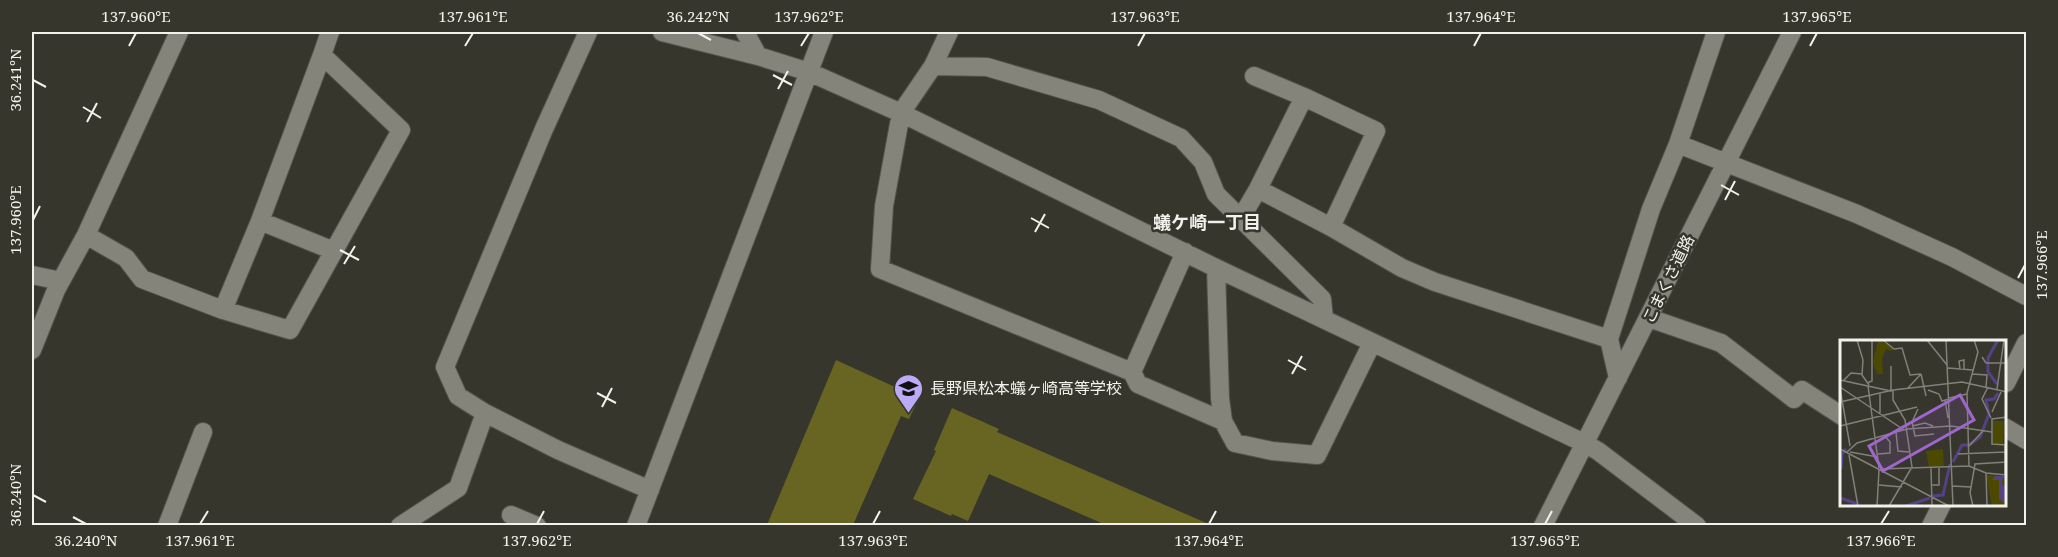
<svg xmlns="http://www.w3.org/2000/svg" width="2058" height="557" viewBox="0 0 2058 557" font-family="'Noto Serif','Noto Sans JP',serif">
<rect width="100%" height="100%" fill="#36362d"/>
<path fill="#676521" d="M836,360L919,398L909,419L901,416L853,525H767Z
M952,408L999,429L997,432L1211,525H1106L989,474L968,521L952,514L951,516L913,499L936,451L934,450Z"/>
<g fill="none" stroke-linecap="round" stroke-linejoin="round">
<defs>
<path id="minor" d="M588,32L544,129L445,367L458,396L485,413L558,450L650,490
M662,32L758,56L809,72L901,113L1216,268L1584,443L1598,451L1697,526
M745,32L758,56
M949,32L933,66L901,113L884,206L880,269L1132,372L1138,384L1223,421
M933,66L987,67L1099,100L1181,138L1203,162L1216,194L1322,299L1324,319
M1254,76L1304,97
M1678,144L1857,214L1952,257L2026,296
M1258,189L1304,97L1376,131L1331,227
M1241,218L1258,189L1331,227L1402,268L1435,282L1609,339
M260,221L334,251
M86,235L126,258L142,279L223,310L290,330L401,130L322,55L330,32
M1216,268L1220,398L1223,421L1235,443L1272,451L1317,455L1372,343
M32,275L61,281
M223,310L260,221L322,55
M1649,318L1721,343L1794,399L1802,390L1842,416
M32,350L56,290L86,235L179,32
M1132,372L1185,252
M1618,378L1609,339L1651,209L1678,144L1716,32
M2006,383L2026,343
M2006,428L2026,440
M511,515L537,526
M167,526L203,432
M400,526L458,488L485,413
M636,526L824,32
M1543,526L1792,32
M1931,526L1942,504"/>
</defs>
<use href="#minor" stroke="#54544e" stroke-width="20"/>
<use href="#minor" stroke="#84847a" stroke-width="18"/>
</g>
<path fill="none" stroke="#f2f2ed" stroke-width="2" d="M698,33L711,40M129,46L136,33M465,46L473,33M801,46L809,33M1138,46L1145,33M1474,46L1481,33M1810,46L1817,33M773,75L792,85M33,80L46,87M778,89L788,71M83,107L101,118M87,122L97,103M1721,185L1739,195M1725,200L1735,181M1031,218L1049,228M33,220L40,206M1035,232L1045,214M340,250L359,260M344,264L355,246M2018,278L2025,265M1288,360L1306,370M1292,374L1302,356M597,393L616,403M602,407L612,388M33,495L46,502M73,517L86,524M200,524L208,511M537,524L544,511M873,524L880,511M1209,524L1216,511M1545,524L1552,511M1881,524L1889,511"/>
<defs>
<symbol id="school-pin" viewBox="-11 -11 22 30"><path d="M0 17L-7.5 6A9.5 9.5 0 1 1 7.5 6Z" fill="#bcaaf6" stroke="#36362d"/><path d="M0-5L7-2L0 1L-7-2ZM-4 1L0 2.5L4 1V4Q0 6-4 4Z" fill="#111"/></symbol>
</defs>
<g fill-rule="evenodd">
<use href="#school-pin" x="892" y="372" width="33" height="45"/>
</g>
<g text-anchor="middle" stroke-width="5" stroke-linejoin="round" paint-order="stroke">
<g font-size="16" fill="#f2f2ed" stroke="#36362d">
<text transform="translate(1668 279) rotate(-64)" y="6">こまくさ道路</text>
</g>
<g font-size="16" fill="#f2f2ed" stroke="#36362d" text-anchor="start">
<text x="930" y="394">長野県松本蟻ヶ崎高等学校</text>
</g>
<g font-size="18" font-weight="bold" fill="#f2f2ed" stroke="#36362d">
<text x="1207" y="229">蟻ケ崎一丁目</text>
</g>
</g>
<g transform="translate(1840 340)">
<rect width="166" height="166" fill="#36362d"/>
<path d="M38,0L53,7L52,11L46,9L42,19L43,34H37L33,22ZM153,81H164L163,104L153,103ZM103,109L104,126L89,127L86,111ZM146,135L166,136V166H152Z" fill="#4c4a00"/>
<path d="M155,136H166L162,140L163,146H166V164L159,159V140H152Z" fill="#554186"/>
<path fill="none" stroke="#554186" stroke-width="3" d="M157,44L148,32V18L158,0M113,122L122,105H129L140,97L149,74L146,60L154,59L158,53M1,129L2,114L6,109M92,156L103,155L110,124M0,158L18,164M66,166L90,158"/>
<path fill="none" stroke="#81817a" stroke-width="1.5" d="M17,0L23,20L22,35L29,45M43,0L54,9L62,8L70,35L81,34M87,0L107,25M106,0L113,166M142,17L146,23H167M108,28L133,30M120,29L119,21L124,20V29M81,34L86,56M132,34L147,35L146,47M0,40L51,51V26M3,41L11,33L22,34M27,43L32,41V0M28,46L39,128M0,47L64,90M148,47L142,59L151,78M0,48L10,106M67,49L81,34M157,49L164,0M88,50L99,54L102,61L109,59M109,58L127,54M105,60L108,78M0,62L53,50L122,42L167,52M78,69L72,82L75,96L94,94M152,72L161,52M40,73V54M167,77L152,79V104L167,105M0,86L77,67M72,86L85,83L93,86M56,92L58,111L69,112M165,105V135M129,106L143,91M0,109L109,166M7,112L17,103L67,89L111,86L152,92M10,112L38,117M38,114L50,113V102L44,95M118,114L165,112M9,115L18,166M129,126L127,53L138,12L134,0M91,128L92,166M40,129L129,126L146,133L167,135M146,133L147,166M39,145L62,147M91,145H99V128M112,146L131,147M37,166L39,130M49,166L72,127L65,80L53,60V50M133,166L130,153L135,124L167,122"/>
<path fill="#9f67cd" fill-opacity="0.15" stroke="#9f67cd" stroke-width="3" d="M120,55L134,80L43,131L29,106Z"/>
<rect width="166" height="166" fill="none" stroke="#f2f2ed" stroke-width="3"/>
</g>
<rect width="2058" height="557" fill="none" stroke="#36362d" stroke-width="66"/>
<rect x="33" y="33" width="1992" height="491" fill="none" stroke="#f2f2ed" stroke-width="2"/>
<g font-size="15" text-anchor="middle" fill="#f2f2ed">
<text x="136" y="22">137.960°E</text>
<text x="473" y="22">137.961°E</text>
<text x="698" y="22">36.242°N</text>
<text x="809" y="22">137.962°E</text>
<text x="1145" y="22">137.963°E</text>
<text x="1481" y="22">137.964°E</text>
<text x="1817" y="22">137.965°E</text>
<text transform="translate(16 80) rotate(-90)" y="5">36.241°N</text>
<text transform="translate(16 220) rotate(-90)" y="5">137.960°E</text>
<text transform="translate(2042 265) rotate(-90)" y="5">137.966°E</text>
<text transform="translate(16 495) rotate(-90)" y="5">36.240°N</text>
<text x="86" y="546">36.240°N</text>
<text x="200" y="546">137.961°E</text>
<text x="537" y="546">137.962°E</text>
<text x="873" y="546">137.963°E</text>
<text x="1209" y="546">137.964°E</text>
<text x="1545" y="546">137.965°E</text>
<text x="1881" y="546">137.966°E</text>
</g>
</svg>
